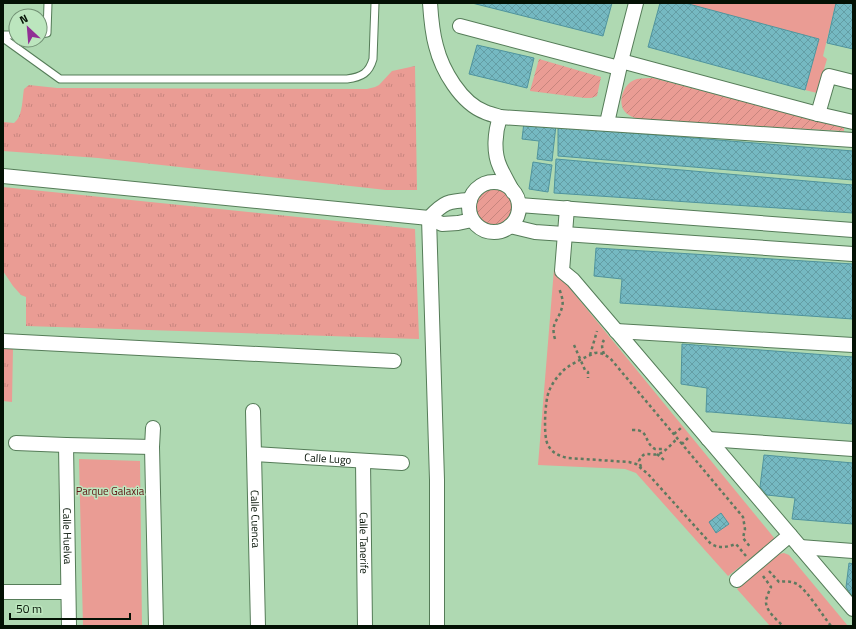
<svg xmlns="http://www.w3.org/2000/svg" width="856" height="629" viewBox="0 0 856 629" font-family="'Titillium Web',sans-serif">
<defs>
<pattern id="grass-tufts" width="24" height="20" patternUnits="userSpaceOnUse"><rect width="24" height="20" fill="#ea9c94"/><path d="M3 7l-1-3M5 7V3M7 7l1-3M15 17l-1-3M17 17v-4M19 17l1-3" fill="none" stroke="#c7857e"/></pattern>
<pattern id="garden-furrows" width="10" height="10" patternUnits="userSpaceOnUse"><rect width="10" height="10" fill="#ea9c94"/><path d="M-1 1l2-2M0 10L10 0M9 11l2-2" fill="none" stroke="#c7857e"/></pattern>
<pattern id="building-cross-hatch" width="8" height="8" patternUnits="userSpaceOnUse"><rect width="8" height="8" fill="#75b9c2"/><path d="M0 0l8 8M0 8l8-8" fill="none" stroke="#649ea5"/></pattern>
</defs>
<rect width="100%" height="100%" fill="#afd9b2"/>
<path fill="url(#grass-tufts)" d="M415,66L417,190H386L98,158L3,151V122L14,123C23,116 22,100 24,89L29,85L57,88L367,89L375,87L379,85L392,71Z
M3,187L415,229L419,339L26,326V297L21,295L13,286L3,271Z
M3,347L13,348L12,402L3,401Z"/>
<path fill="#ea9c94" d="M685,3H836L823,56L827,59L817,93L805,90L818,39Z
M554,269L775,539L728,576L636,473L625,469L538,465Z
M79,459L140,461L142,626H83Z
M784,553L789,555L848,626H770L737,589L779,554Z"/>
<path fill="url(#garden-furrows)" d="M539,59L601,77L597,96L591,98H585L530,91Z
M653,78L844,128V131L642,120C635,118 627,116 623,109C618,98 625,82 637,79C642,78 648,78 653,78Z
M476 207a18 18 0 1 1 36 0a18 18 0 1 1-36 0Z"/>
<path fill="url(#building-cross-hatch)" stroke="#50949d" d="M472,3H612L603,36Z
M660,3H685L819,39L805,90L648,47Z
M836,3H853V49L827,43Z
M477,45L534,58L527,88L469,74Z
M524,122L556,125L552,161L537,159L539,141L522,139Z
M558,127L853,151V180L558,156Z
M556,159L853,185V213L554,193Z
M533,162L552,165L548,192L529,189Z
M596,248L853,264V319L620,303L622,279L594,276Z
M682,344L853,357V424L711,412H706L707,388L681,384Z
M764,455L853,463V524L792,519L795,498L767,495L760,487Z
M721,513L729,524L716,533L709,522Z
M849,563L853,564V598L846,587Z"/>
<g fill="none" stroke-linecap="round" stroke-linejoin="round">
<defs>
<path id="lane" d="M40,34L47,33L48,3
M3,35H16
M3,38L60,79H347C362,77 369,73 373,59L375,3"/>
<g id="street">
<path d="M430,3C431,18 432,32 436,46C442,70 461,103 485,112C489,114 495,115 500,117"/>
<path d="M460,26L619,68"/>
<path d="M621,61L636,3"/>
<path d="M818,114L829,76L853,82"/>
<path d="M607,123L621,61L818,114L853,122"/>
<path d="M3,176L429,218L442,224L458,223L472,220"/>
<circle cx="494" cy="207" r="25"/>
<path d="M513,192C509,184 504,176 500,167C493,152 495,132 500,117L853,140"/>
<path d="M519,205L853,230"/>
<path d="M567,208L562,271L573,280L853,609"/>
<path d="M510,226L535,232L853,254"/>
<path d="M616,331L853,345"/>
<path d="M3,341L394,361"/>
<path id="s1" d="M253,411L258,626"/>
<path d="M153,428L152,447L156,626"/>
<path d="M708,439L853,449"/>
<path d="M16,443L66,445L152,447"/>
<path id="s2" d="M66,445L69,626"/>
<path id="s3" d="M254,454L402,463"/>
<path id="s4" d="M363,461L365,626"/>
<path d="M800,547L853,551"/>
<path d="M737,580L790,535"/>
<path d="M3,592H68"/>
<path d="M437,626V480L429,218C444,202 448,201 470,200"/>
</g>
</defs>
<use href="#lane" stroke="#557c58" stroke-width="9"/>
<use href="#street" stroke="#557c58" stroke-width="16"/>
<path stroke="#5e7a60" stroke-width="2.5" stroke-dasharray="3 3" stroke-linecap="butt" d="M555,339C550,322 559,321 562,307C564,301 561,294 559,288
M574,345L585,370L588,372V378
M604,354C602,348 601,345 604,340
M590,355L595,338L597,331
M632,430C650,429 643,442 655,449H665
M674,434L681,428
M688,438L682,444L743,517L745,529L743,538L751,548
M682,444L610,358C605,355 601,352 595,353C586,357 567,365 561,373C556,378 552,384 549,391C545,400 543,437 548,445C552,453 559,456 568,458L629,462L636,464L648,474L711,544C720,549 727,547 736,544L746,556
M657,454L664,460
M641,467L639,461C645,448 651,458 661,453C667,450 672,443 677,439
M769,571L779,582C785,581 791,581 797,584C807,590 823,616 831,626
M763,576L771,587C769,592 766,597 766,602C766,611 777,620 783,626"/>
<use href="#lane" stroke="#fff" stroke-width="7"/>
<use href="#street" stroke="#fff" stroke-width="14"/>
</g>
<g text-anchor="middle" stroke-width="3" stroke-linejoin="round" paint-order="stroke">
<g font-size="11" fill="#031104" stroke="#bce6be">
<text dy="4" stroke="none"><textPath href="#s3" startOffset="74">Calle Lugo</textPath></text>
<text dy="4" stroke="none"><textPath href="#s1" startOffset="108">Calle Cuenca</textPath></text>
<text dy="4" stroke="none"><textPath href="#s2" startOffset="91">Calle Huelva</textPath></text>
<text dy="4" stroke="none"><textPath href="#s4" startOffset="82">Calle Tanerife</textPath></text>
</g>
<g font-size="11" fill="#5e1614" stroke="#bce6be">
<text x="110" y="495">Parque Galaxia</text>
</g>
</g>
<rect width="856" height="629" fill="none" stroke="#031104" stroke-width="8"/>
<g transform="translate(28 28) rotate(334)"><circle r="19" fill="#bce6be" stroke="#729174"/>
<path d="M0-3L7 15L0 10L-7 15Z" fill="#912e95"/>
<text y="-6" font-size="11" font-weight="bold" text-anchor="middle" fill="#031104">N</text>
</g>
<path d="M10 613v6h120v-6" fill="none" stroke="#031104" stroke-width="2"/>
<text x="16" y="613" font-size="12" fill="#031104" stroke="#bce6be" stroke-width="3" paint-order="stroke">50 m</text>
</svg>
